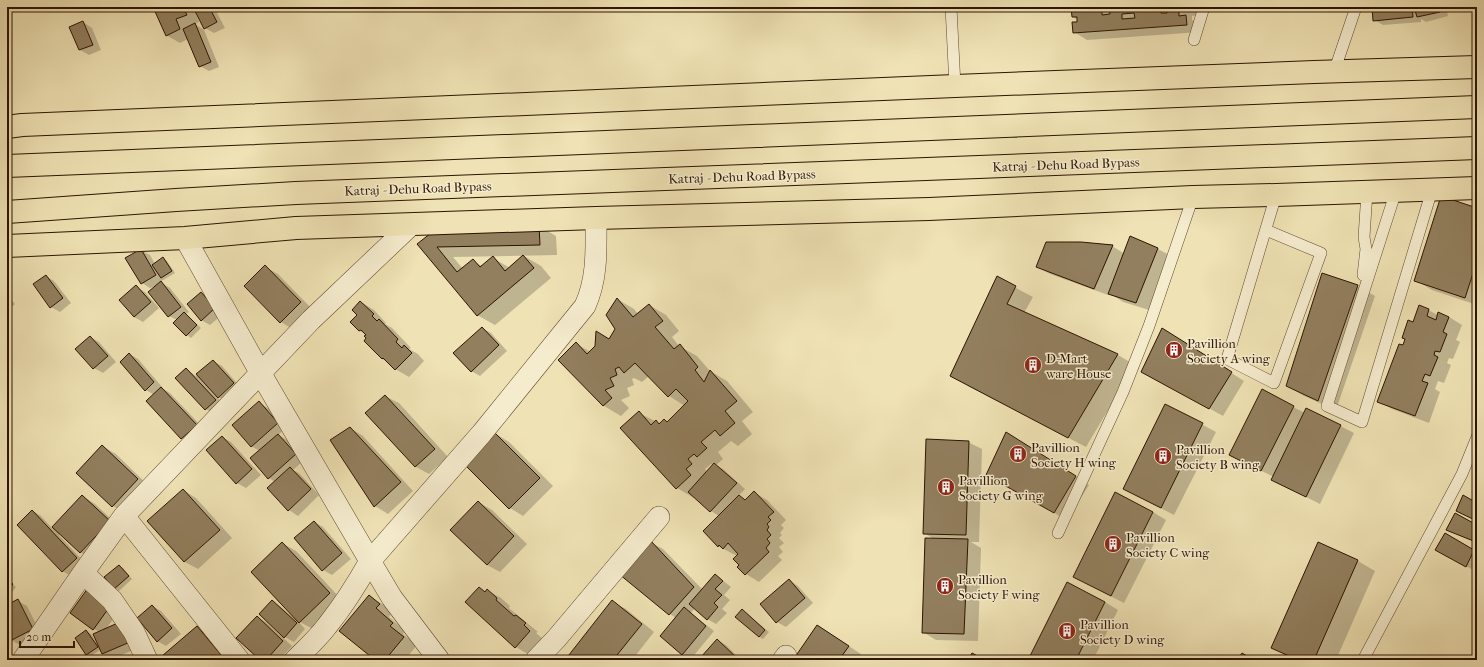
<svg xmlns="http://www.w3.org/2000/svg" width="1484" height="667" viewBox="0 0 1484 667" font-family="'IM FELL French Canon',serif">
<rect width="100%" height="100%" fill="#efe2b4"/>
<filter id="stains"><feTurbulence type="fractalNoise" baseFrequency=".005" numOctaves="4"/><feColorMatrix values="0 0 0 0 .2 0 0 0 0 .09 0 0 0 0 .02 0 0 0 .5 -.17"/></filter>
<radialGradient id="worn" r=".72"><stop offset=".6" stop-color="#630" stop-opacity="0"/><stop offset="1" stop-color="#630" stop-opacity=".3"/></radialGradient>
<path fill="#0003" fill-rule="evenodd" d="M154,7H214L225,28L214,33L205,28L197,13H196L199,22L195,24L204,30L219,67L209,71L200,66L188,39L180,43L166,35Z
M1072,7H1102L1111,12L1110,7H1199V15L1192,16V20L1199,24L1200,32L1087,40L1074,32L1078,20L1073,17Z
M1373,7H1446L1448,16L1426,22L1421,19V22L1383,25L1374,20Z
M83,22L92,28L101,50L89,55L80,50L71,28Z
M1477,209V305L1432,290L1415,280Z
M539,226L556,236L557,255L453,257L463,269L473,261L482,266L493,258L510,268L524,256L541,266L551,278L495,325L477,315L418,244Z
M1131,238L1158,249L1171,256L1149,310L1123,302L1109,293L1108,295L1050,274L1037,267L1112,246L1125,254Z
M141,250L150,255L155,264L163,258L167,261L175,273L160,282L170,288L189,312L186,314L201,328L191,338L187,335L177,320L169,316L155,286L150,288L142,283Z
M265,267L278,274L313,310L294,330L281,322Z
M46,276L54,281L71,303L60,312L51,307Z
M997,278L1033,297L1024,313L1118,355L1135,365L1086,447L968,386Z
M1357,286L1375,296L1336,410L1304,396L1287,386Z
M136,287L145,292L159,308L143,322L134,317Z
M201,293L210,298L223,314L210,325L201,320Z
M7,295L15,304L7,311Z
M617,299L634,309L638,314L649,305L666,315L679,331L672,337L679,346L697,356L710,371L727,381L753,412L742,421L752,434L738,446L731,441L718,452L723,459L716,465L723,469L745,489L738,496L746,500L754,492L767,500L786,520L781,525L784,528L780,533L782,535L779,538L784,543L779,547L783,552L778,556L782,560L759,582L746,574L739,567L741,565L737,556L718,546L719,516L711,511L695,497L694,498L677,488L639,413L661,424L668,422L685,406L669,396L649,376L642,382L634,378L632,379L634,385L627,388L630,396L621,400L629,408L621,416L604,406L560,360L576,344L591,352L609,340L616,329ZM711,464L713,465L707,472L705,469Z
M361,302L374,310L386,323L385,324L392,328L411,348L409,349L418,354L424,361L409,377L395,369L388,362L382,359L367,335L360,331L358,315Z
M1420,306L1438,315L1449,317L1462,325L1456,340L1460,342L1453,359L1449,358L1447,363L1451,365L1444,383L1438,381L1435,389L1440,392L1429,423L1392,409L1378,401Z
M482,328L491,333L507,351L480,376L471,371Z
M90,337L99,342L116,362L103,373L94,368L77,349Z
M1175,337L1244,381L1223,416L1156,379Z
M129,354L138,359L163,388H162L170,393L205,430L191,443L182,438L147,401L154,395L146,390Z
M213,361L222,366L242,389L228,402L216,396L224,405L215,415L206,409L177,378L186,369L196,376Z
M385,396L399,403L448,457L429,474L416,467L367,413Z
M259,403L268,408L286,428L278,435L287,440L304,460L293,470L299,473L319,495L298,516L289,510L268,488L275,482L269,478L260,451L251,446Z
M1166,405L1216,432L1174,515L1137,496Z
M1293,407L1305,413L1307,409L1354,433L1320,504L1286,487L1273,480L1274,477L1243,462Z
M350,428L363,436L413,491L388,514L375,506L332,440Z
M496,434L509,442L553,486L523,516L510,508L466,464Z
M222,437L231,442L261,475L246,488L237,483Z
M1020,441L1089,485L1067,520L1000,483Z
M968,442L982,449L979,542H971L981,548L978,641L936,640L923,632L934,539L924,533Z
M102,446L116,454L151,488L126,514L113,506L78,473Z
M183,490L196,498L232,538L198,569L185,562L149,521Z
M82,496L95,504L122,529L94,560L80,552L60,534L59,535L85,563L71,576L62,571L33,511L41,516L52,528Z
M478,502L492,510L527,544L500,572L487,565Z
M1153,512L1166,520L1124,603L1087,584Z
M1455,515L1477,526V543L1447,530Z
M314,522L323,527L351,559L332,575L323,570Z
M1445,534L1477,553V567L1475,571L1445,555Z
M650,542L663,549L703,590L716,575L731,587L724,595L730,600L722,609L727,613L716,624L707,619L695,608L691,613L714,631L691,659L683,654L676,618L670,614Z
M282,543L296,551L343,601L313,629L298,621L305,629L294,642L285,637L272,601L281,607L294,618L295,617Z
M1319,543L1358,561L1375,571L1336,660H1295L1273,648Z
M119,566L123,568L132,579L119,591L115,588Z
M7,579L16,587L7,599Z
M789,580L798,586L813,603L786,627L777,622Z
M479,588L486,592L487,590L501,598L510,606L509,608L538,632L536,633L543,639L529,655L516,647Z
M89,590L119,611L106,629L138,648L112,659L103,654L101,649L91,656L86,654V631L91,634L98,645L100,632L94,629Z
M369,596L382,604L392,612L389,617L405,631L403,634L417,645L405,660H377Z
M18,601L27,606L41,634L20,645L11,640L7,632V606Z
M612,602L626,609L654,632L632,660H566Z
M1105,602L1118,610L1093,660H1029Z
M152,606L161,611L181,634L166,646L157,641Z
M746,613L769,632L763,639L759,637Z
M257,617L266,622L292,646L279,660H261Z
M818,626L861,654L857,660H795Z
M197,627L210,635L231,660H167Z
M717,640L726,645L741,660H706Z"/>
<path fill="#927f5e" stroke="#2d1400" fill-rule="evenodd" d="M153,7H183L187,15L176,19L180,29L166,36Z
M193,7H209L217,22L204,29Z
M1071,7H1102V15L1110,14L1109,7H1160L1161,13H1167L1166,7H1186V8L1179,9V16L1186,15L1187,25L1073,33L1072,22H1077V17H1072ZM1134,13L1135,18L1122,19V14Z
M1372,7H1412L1413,17L1373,21Z
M1414,7H1439L1440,12L1417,17Z
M83,21L93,45L79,50L69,27Z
M195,23L211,62L199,67L183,29Z
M1441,196L1477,208V261L1465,298L1414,281Z
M539,225L540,245L437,247L457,272L473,259L480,267L493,256L505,271L523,255L534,268L477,316L417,244L431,233Z
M1130,236L1158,248L1136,303L1108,294Z
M1046,242H1081L1113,245L1094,289L1036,267Z
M141,249L156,275L141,284L125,258Z
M163,257L172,271L161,278L152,265Z
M265,265L301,302L280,323L244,286Z
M1322,273L1358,285L1318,401L1286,386Z
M46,275L63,298L50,308L33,284Z
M997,276L1016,286L1007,304L1118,354L1068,438L950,376Z
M161,281L181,307L168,317L148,292Z
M136,285L151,302L134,317L119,300Z
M201,292L215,308L201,321L187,304Z
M617,298L633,317L649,304L663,321L655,327L674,349L680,344L698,367L695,370L704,382L710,370L737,401L725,411L735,423L720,436L715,430L701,442L707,448L697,457L694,454L688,459L692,464L686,469L691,475L676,489L620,428L639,411L651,425L656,420L659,424L664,419L667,422L688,401L676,389L668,397L635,363L624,373L619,367L615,369L617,375L610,378L614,386L605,390L612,398L603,406L558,360L576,342L587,354L595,346L596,331L609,339L615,329L606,315Z
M360,301L374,314L372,316L377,321L379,319L398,339L396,342L402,348L404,345L412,353L395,370L383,358L382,359L364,341L366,338L364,336L366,335L361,330L359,331L350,322L357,315L352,310Z
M1419,305L1429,309L1427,316L1436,320L1438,312L1449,317L1443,332L1447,334L1440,352L1435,351L1434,355L1438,357L1430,376L1425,374L1422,381L1428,383L1415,416L1377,402L1399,344L1403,345L1405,339L1402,338L1408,320L1413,322Z
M184,312L197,325L186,336L173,323Z
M482,327L499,345L471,372L453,353Z
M1162,328L1232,372L1209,409L1141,372Z
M90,336L108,356L93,369L75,349Z
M129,353L154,382L145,391L120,362Z
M213,360L234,383L218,398L196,374Z
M186,368L216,400L205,410L175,378Z
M161,387L197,425L181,439L146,401Z
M1262,389L1294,406L1261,471L1229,455Z
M385,395L435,449L415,467L365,413Z
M259,401L278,423L251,447L232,425Z
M1165,404L1203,423L1161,508L1123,489Z
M1306,408L1341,425L1306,497L1271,480Z
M350,427L401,482L374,507L330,440Z
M1006,432L1076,476L1054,513L986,475Z
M495,433L540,478L509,509L464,464Z
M278,434L296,454L268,479L250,458Z
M222,436L252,469L236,484L206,450Z
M926,439L969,441L966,535L923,534Z
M102,445L138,479L112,507L76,473Z
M714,463L737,483L710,512L688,492Z
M290,467L311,489L288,511L267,488Z
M183,489L220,530L184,562L147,521Z
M754,491L774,512L768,517L771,520L767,524L769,527L767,530L771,535L767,539L770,543L766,548L769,552L745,575L737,567L739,565L733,559L738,554L728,543L723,549L719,545L718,547L703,531L739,495L745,500Z
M1115,492L1153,512L1111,596L1073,577Z
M82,495L110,521L80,553L52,527Z
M1463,495L1477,503V521L1456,511Z
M478,501L514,536L487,565L450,530Z
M32,510L77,558L62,572L17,525Z
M1455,513L1477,525L1476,542L1446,530Z
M314,521L342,553L322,571L294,538Z
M1445,533L1474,550L1466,567L1435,550Z
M925,538L968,539L964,634L922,633Z
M650,540L694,587L669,615L619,574Z
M282,542L330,593L299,623L251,572Z
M1318,542L1358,560L1314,660H1298L1271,648Z
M119,565L129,576L114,589L104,577Z
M715,574L723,581L715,589L722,595L714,603L718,607L707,620L689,604Z
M7,579L13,584L7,591Z
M789,579L805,598L776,623L760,604Z
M1067,582L1105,602L1076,660H1028Z
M479,587L485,592L487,589L497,598L496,600L514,616L516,615L526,623L524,625L530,631L515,648L465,602Z
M88,588L111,605L93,630L70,613Z
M369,595L380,604L376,608L393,623L390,626L404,637L385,660H375L339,631Z
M18,599L33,629L10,641L7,634V605Z
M272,600L297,623L284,638L259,614Z
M612,600L642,624L613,660H565Z
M152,605L172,628L157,642L137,618Z
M684,607L706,626L682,655L660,636Z
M742,609L765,630L759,637L735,617Z
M257,616L283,641L266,660H260L236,638Z
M120,622L130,642L102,654L93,634Z
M817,625L849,646L839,660H793Z
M197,626L222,656L217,660H166L162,656Z
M86,630L98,647L86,655L75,638Z
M717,639L739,660H704L701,657Z
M972,653L985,660H968Z
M1242,653L1254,660H1233L1236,656L1238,659Z"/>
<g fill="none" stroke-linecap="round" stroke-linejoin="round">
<defs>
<path id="service" d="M951,7L955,86
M1194,40L1204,7
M1334,72L1356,7
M1396,191L1327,406L1362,422L1432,190
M1266,230L1321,253L1274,383L1227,359L1276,195
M1363,275L1366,249L1364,237L1367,192
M1058,533L1123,392L1149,326L1193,197
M1363,660L1462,474L1477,437"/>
<path id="minor" d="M185,238L261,374L370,561L392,598L439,660
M124,516L239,660
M83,573L112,600L134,632L147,660
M23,660L83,573L124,516L311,320L412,224
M295,660C306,649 318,638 327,626C344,605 357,584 370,561L482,433L585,306C598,278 596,248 596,218
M536,660L556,639L659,517
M783,660L786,656"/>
<path id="primary" d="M7,127L22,125L955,86L1314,72L1477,67
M7,246L185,238L296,228L596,218L929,209L1193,197L1276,195L1477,188"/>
<path id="trunk" d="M7,166L1477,107
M7,212L176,200L296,193L1477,148"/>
</defs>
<use href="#service" stroke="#5e482d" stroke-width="12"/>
<use href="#minor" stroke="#5e482d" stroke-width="22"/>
<use href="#primary" stroke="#2d1400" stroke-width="24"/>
<use href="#trunk" stroke="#2d1400" stroke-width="24"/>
<use href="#service" stroke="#f5ecce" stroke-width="11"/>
<use href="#minor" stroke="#f5ecce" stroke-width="21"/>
<use href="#primary" stroke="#efe2b4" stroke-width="22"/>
<use href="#trunk" stroke="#efe2b4" stroke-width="22"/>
</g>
<defs>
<symbol id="building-disc" viewBox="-11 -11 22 22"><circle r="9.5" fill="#8f2418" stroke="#f5ecce"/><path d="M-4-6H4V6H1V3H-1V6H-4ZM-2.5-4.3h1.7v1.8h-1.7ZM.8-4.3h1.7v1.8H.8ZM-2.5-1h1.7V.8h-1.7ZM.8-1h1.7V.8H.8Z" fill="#fff"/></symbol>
</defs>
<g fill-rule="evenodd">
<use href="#building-disc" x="1164" y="340" width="20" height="20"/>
<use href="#building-disc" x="1023" y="355" width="20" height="20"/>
<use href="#building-disc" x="1008" y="444" width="20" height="20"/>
<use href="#building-disc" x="1153" y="446" width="20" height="20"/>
<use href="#building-disc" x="936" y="477" width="20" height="20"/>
<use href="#building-disc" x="1103" y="534" width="20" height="20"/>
<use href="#building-disc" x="935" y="576" width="20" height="20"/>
<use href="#building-disc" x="1057" y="621" width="20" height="20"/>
</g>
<g text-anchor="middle" stroke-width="3" stroke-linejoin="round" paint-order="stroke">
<g font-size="13" fill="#2d1400" stroke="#f5ecce">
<text transform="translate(1066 164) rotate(-2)" y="5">Katraj - Dehu Road Bypass</text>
<text transform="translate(742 176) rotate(-2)" y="5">Katraj - Dehu Road Bypass</text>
<text transform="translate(418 188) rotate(-2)" y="5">Katraj - Dehu Road Bypass</text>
</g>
<g font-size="13" fill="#2d1400" stroke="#f5ecce" text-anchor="start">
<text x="1187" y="348">Pavillion<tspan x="1187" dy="15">Society A wing</tspan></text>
<text x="1046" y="363">D-Mart<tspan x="1046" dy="15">ware House</tspan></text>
<text x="1031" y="452">Pavillion<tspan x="1031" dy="15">Society H wing</tspan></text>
<text x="1176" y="454">Pavillion<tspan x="1176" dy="15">Society B wing</tspan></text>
<text x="959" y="485">Pavillion<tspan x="959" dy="15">Society G wing</tspan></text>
<text x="1126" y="542">Pavillion<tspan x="1126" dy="15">Society C wing</tspan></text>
<text x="958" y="584">Pavillion<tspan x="958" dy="15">Society F wing</tspan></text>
<text x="1080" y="629">Pavillion<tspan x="1080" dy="15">Society D wing</tspan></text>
</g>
</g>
<rect width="1484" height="667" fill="none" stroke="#efe2b4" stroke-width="24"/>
<rect x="8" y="8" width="1468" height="651" fill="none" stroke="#2d1400" stroke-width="2"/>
<rect x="12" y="12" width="1460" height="643" fill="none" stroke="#2d1400"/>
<path d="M20 641v6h54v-6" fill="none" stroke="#2d1400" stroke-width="2"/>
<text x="26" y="641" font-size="12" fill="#2d1400" stroke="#f5ecce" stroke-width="3" paint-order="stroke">20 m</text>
<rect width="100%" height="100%" filter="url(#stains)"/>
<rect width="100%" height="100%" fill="url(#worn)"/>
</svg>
